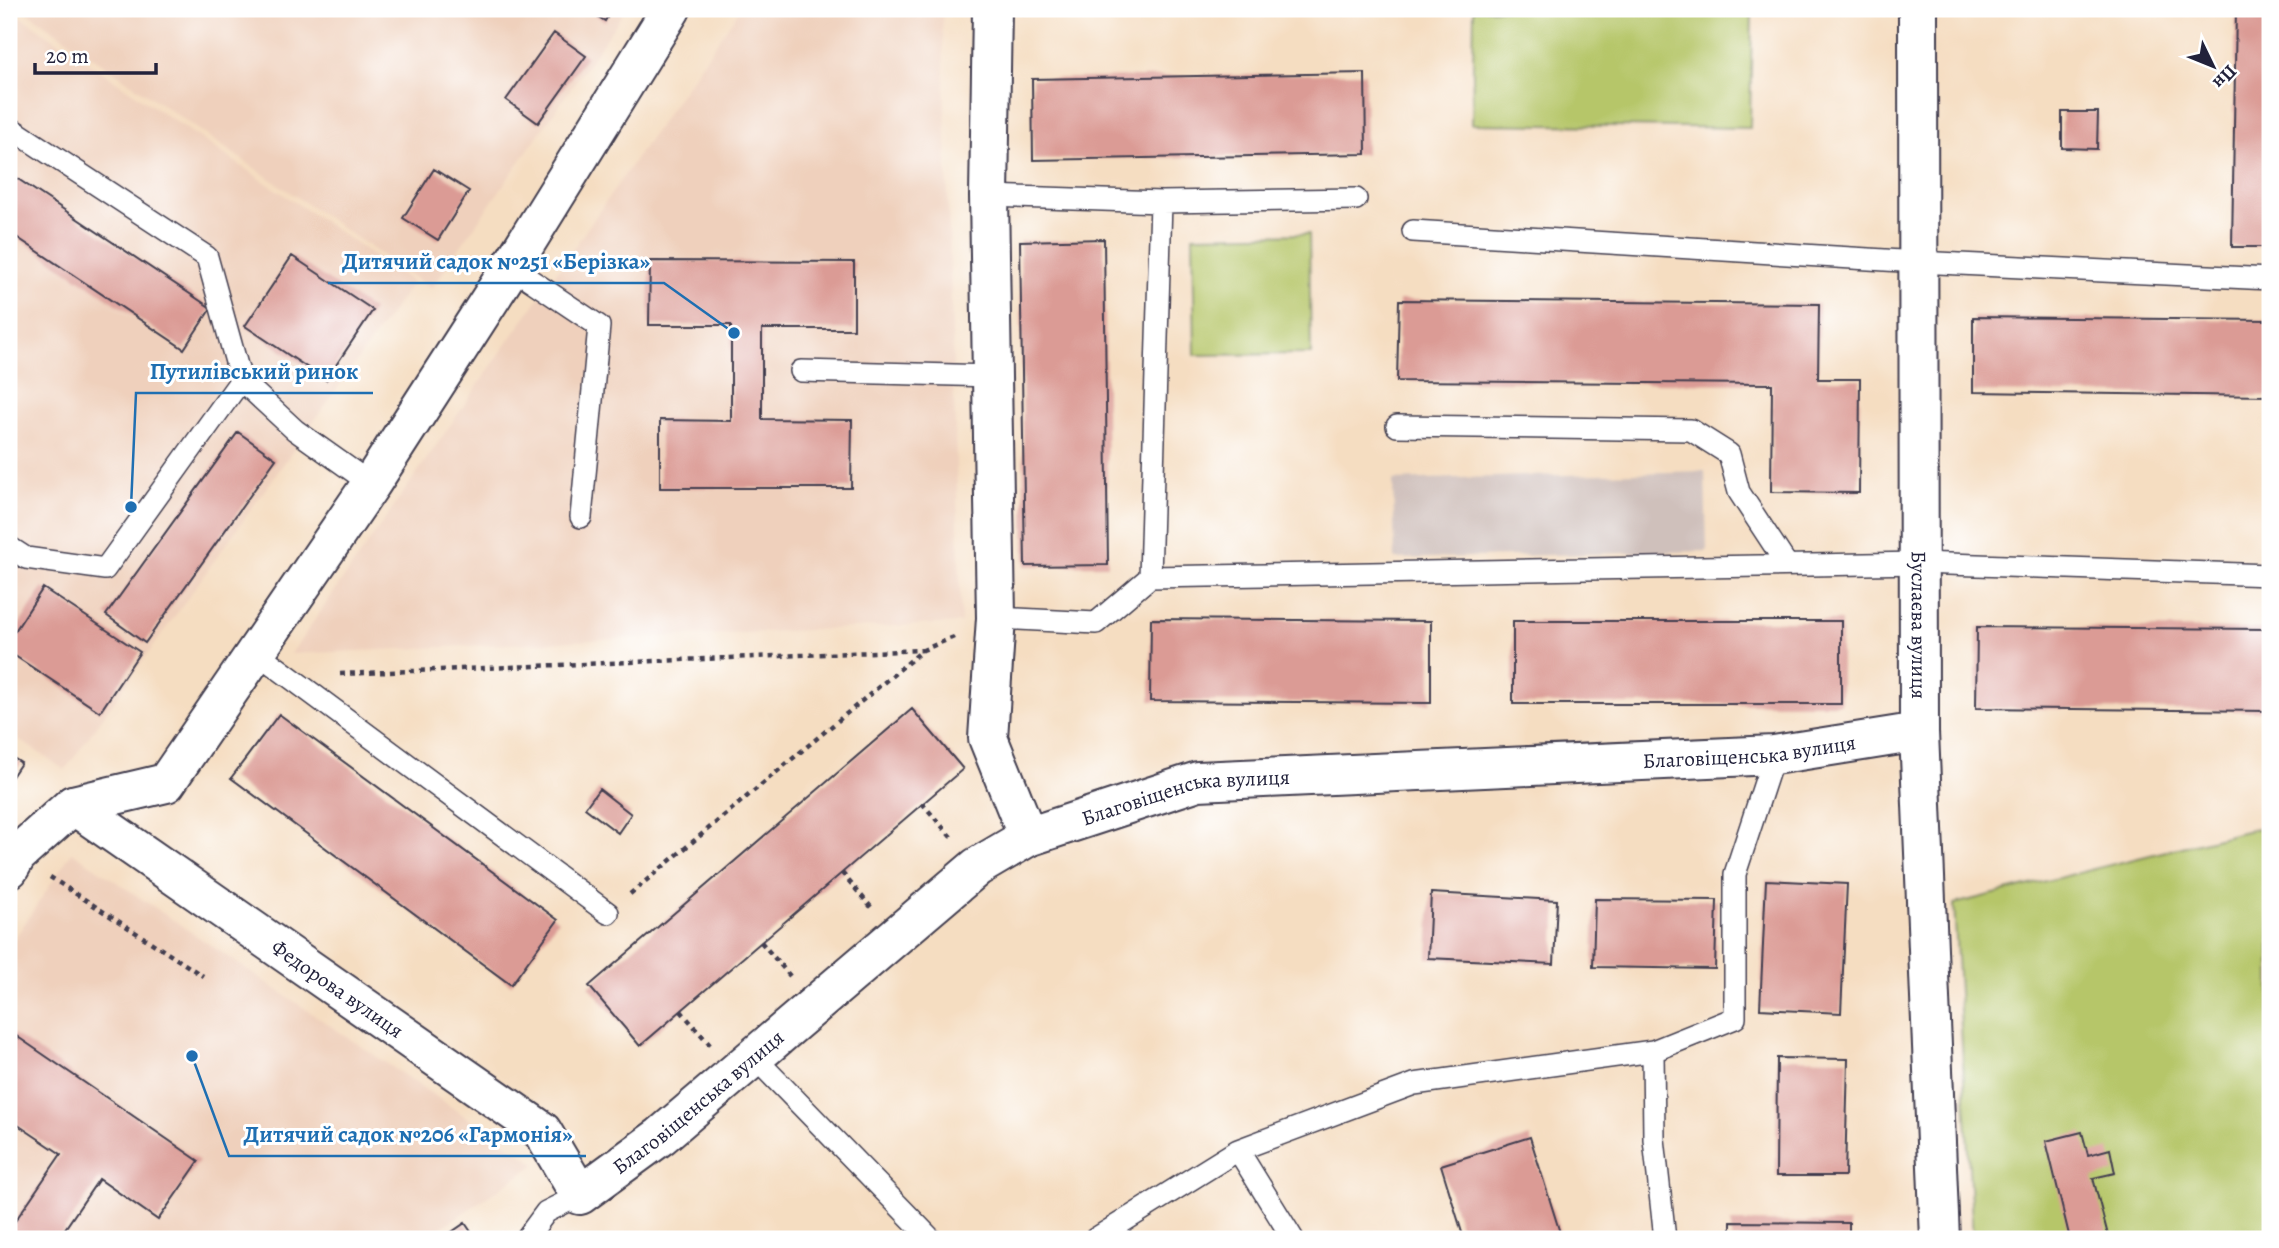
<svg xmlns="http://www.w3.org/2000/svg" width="2279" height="1248" viewBox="0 0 2279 1248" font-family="Alegreya,serif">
<rect width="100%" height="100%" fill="#fff"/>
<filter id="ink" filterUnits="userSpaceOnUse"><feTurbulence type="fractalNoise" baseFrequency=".0143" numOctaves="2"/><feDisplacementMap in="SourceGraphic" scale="14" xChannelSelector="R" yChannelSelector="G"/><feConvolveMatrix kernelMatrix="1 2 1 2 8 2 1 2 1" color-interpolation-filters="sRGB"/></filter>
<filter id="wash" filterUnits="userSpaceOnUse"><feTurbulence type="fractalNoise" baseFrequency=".00686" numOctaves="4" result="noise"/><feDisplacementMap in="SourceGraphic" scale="28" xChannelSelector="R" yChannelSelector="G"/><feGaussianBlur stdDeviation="1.57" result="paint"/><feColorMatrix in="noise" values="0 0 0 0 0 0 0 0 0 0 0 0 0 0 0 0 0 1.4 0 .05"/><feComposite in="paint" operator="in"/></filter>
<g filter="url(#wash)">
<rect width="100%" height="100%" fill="#f5ddc1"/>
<path fill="#efd0bc" d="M9,9L413,282L65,770L9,733Z
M23,9H626L431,289Z
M740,9H942L961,623L291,654Z
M72,852L536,1164L424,1239H9V947Z"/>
<path fill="#cfc0bb" d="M1705,471L1707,551L1395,559L1393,480Z"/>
<path fill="#b6c669" stroke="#6c7452" stroke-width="2" d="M1474,9H1752L1750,128L1472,124Z
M1309,234L1311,354L1195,355L1193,236Z
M2270,825V1239H1973L1954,904Z"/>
<g id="blocks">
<path fill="#db9b95" d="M586,9H612L605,21Z
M2236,9H2270V247H2232Z
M554,33L586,56L538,123L506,100Z
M1365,73L1366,154L1033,160L1032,79Z
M2062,112H2098L2097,149L2062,148Z
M434,169L469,191L438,240L403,218Z
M9,173L211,308L184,349L9,232Z
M1104,239L1108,565L1025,566L1020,241Z
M292,256L373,310L326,380L245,326Z
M650,261L854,262V329H762V419L852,420L851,488H660V420L731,421V325H649Z
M1399,300L1819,304L1818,379H1860L1859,493L1771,492L1772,384L1397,381Z
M1973,317L2270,320V396L1973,392Z
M238,432L276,459L145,643L106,615Z
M43,588L140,652L100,712L9,652V627L15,631Z
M1151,619L1431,621V703L1150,701Z
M1513,621H1841V704H1513Z
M1977,627L2270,629V711L1976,708Z
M912,709L963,769L640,1046L589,986Z
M279,714L558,920L511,985L231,778Z
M9,755L21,763L9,781Z
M599,789L631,814L618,833L585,808Z
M1766,880L1847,884L1841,1013L1760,1009Z
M1431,893L1557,900L1554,964L1428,958Z
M1595,899L1717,900L1715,969L1593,967Z
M12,1033L199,1161L158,1220L99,1179L58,1239H9V1230L61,1154L9,1119V1039Z
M1777,1058L1848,1059L1845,1176H1776Z
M2082,1132L2088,1155L2110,1149L2115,1173L2093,1178L2109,1239H2070L2046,1141Z
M1530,1137L1561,1236L1551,1239H1464L1441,1165Z
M1731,1222L1849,1223V1239H1731Z
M465,1223L476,1239H448L446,1236Z"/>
</g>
</g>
<g filter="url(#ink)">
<use href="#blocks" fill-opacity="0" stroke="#423e4f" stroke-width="2"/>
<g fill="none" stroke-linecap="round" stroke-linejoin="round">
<defs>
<path id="lane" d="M9,127L207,257L241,380L105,569L26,558L9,547
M989,196L1161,202L1356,199
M1413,231L1918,262L2270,279
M511,267L599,326L581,517
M801,371L992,376
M241,380L295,430L371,484
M1397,426L1691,430L1729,454L1739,492L1787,565
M1150,577L1919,563L2270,575
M996,618L1096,623L1150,577L1161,202
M256,652L608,913
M755,1058L931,1239
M1238,1150L1293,1239
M526,1239L546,1212L580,1195
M1095,1239L1238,1150L1414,1084L1653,1051
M1665,1239L1654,1139L1653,1051L1735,1018V874L1774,755"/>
<g id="street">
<path d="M992,9L989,196L996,618L988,738L1028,837"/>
<path id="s1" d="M1918,9L1919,732L1940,1239"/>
<path id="s2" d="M73,805L542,1131L580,1195L661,1136L977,867L1028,837L1198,781L1774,755L1919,732"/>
<path d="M9,869L17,855L73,805L166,783L371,484L511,267L671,9"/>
</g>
</defs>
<use href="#lane" stroke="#423e4f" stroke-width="24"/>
<use href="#street" stroke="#423e4f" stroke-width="42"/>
<path stroke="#423e4f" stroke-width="4.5" stroke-dasharray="5 5" stroke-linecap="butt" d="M340,674L923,650
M922,803L951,837
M842,873L871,907
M50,877L203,976
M630,894L923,650L954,637
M761,942L790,976
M681,1011L710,1045"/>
<use href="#lane" stroke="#fff" stroke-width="21"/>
<use href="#street" stroke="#fff" stroke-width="38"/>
</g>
</g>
<g text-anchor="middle" stroke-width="6" stroke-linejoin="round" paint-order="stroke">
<g font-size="21" fill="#22223b" stroke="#fff">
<text dy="7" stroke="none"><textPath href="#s1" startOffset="616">Буслаєва вулиця</textPath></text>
<text dy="7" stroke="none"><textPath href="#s2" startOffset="1951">Благовіщенська вулиця</textPath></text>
<text dy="7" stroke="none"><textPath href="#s2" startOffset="1384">Благовіщенська вулиця</textPath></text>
<text dy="7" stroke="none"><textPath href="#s2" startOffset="322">Федорова вулиця</textPath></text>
<text dy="7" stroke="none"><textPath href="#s2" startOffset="796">Благовіщенська вулиця</textPath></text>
</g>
</g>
<path fill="none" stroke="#1f6fb2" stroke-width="2.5" d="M734 333L664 283H328M131 507L136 393H373M192 1056L229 1156H586"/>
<g fill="#1f6fb2" stroke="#fff" stroke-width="2.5">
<circle cx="734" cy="333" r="7"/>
<circle cx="131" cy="507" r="7"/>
<circle cx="192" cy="1056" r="7"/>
</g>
<g font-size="23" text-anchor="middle" font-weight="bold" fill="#1f6fb2" stroke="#fff" stroke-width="6" stroke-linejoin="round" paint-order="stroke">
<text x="496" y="269">Дитячий садок №251 «Берізка»</text>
<text x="254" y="379">Путилівський ринок</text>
<text x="408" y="1142">Дитячий садок №206 «Гармонія»</text>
</g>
<rect width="2279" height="1248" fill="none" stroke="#fff" stroke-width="35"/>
<g transform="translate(2213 66) rotate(133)" stroke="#ffffff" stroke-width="5" paint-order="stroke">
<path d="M0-5L12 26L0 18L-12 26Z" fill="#22223b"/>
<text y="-10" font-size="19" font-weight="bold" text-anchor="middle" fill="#22223b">Пн</text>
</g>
<path d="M35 63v10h121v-10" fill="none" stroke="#22223b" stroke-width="3.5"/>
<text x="46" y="63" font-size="21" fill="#22223b" stroke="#ffffff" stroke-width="5" paint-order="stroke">20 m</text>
</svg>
